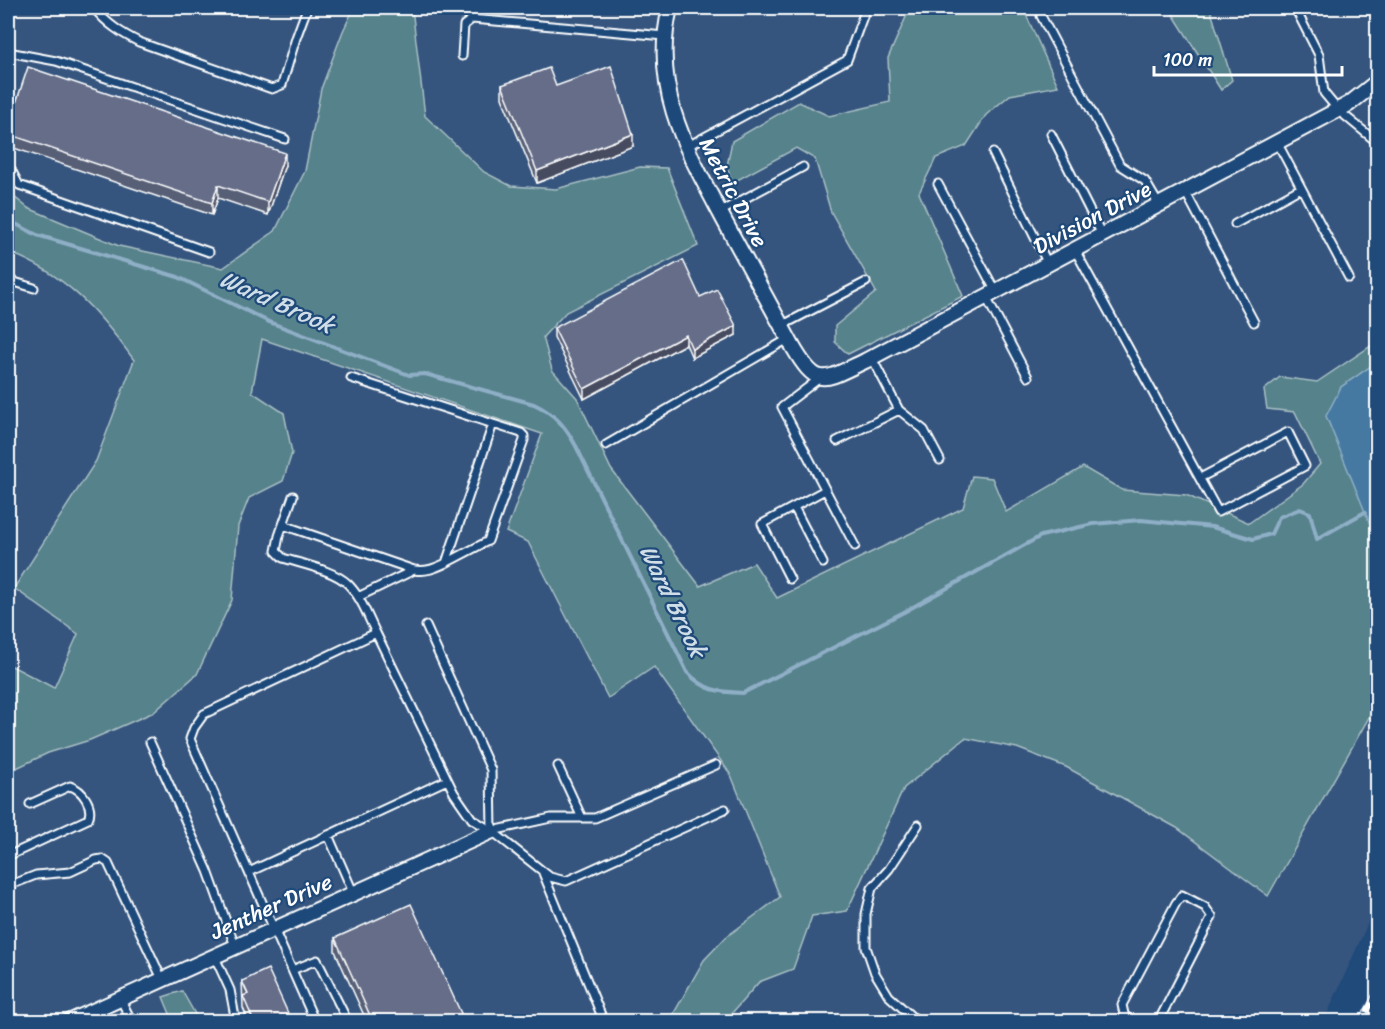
<svg xmlns="http://www.w3.org/2000/svg" width="1385" height="1029" viewBox="0 0 1385 1029" font-family="Sriracha,sans-serif">
<rect width="100%" height="100%" fill="#1f4a7a"/>
<filter id="ink" filterUnits="userSpaceOnUse"><feTurbulence type="fractalNoise" baseFrequency=".0167" numOctaves="2"/><feDisplacementMap in="SourceGraphic" scale="12" xChannelSelector="R" yChannelSelector="G"/><feConvolveMatrix kernelMatrix="1 2 1 2 8 2 1 2 1" color-interpolation-filters="sRGB"/></filter>
<g filter="url(#ink)">
<path fill="#34547e" d="M8,8H1377V903L1324,1021H8Z"/>
<path fill="#56828b" stroke="#aac0c5" stroke-width="1.5" d="M354,8H412L425,116L484,172L511,186L556,189L640,167L667,168L698,246L566,312L543,337L552,370L577,398L611,469L700,586L754,563L777,598L963,508L972,476L992,478L1006,512L1083,467L1122,490L1186,495L1249,523L1303,484L1320,464L1295,412L1267,409L1264,390L1280,377L1317,382L1377,342V362L1341,387L1377,541V703L1268,896L1177,828L1066,767L1017,748L965,738L904,788L847,911L812,916L793,969L759,982L725,1021H666L670,1020L704,960L726,937L780,897L731,775L654,667L608,698L528,542L506,532L542,434L262,339L252,392L284,413L292,453L283,481L249,498L238,526L232,600L197,674L154,712L90,740L48,753L8,772V664L54,688L78,634L14,588L96,461L134,360C99,312 65,273 8,252V192L28,208L119,246L223,268L275,231L305,171L321,89L343,31Z
M910,8H1023L1058,86L1010,95L986,115L966,146L936,158L919,193L963,296L848,354L835,342V326L876,292L831,212L815,159L796,148L732,183L727,166L732,141L799,102L829,116L890,102L888,58Z
M1169,8H1210L1232,80L1221,90Z
M182,991L199,1021H173L163,997Z"/>
<path fill="#4479a1" stroke="#8fafc7" stroke-width="1.5" d="M1377,362V541L1326,416L1341,387Z"/>
<g fill="none" stroke-linecap="round" stroke-linejoin="round">
<path stroke="#8fafc7" stroke-width="4" d="M8,220L37,235L178,277L269,322L409,375L425,374L534,404C555,414 565,426 576,446L687,672C705,691 718,692 743,693L904,612L1041,536L1093,524L1141,520L1212,527L1253,539L1271,534L1279,517L1300,509L1310,513L1317,539L1365,512"/>
<defs>
<path id="lane" d="M94,8C107,24 121,33 139,42L272,89L282,85L296,38L307,8
M1041,8V16L1120,165L1145,181L1159,205
M1295,8L1319,55L1324,93L1338,110L1378,143
M8,52L56,61L285,139
M462,56L464,25L472,19L665,36
M1051,134L1102,235
M1277,142L1349,278
M686,147L847,60L866,8
M993,153L1048,264
M8,164L19,185L209,252
M938,184L996,292
M1185,191L1254,322
M720,212L803,167
M1235,224L1301,188
M1075,250L1218,512L1305,466L1288,432L1200,478
M8,280L34,288
M986,297L1028,377
M781,326L866,282
M820,378L782,407L855,546
M899,410L924,430L940,460
M837,441L899,410L872,358
M606,445L788,339
M293,496L279,536L276,551L283,558C301,564 334,570 348,584C361,597 368,617 376,633
M794,507L823,563
M283,525L414,570C427,572 435,568 446,563L493,424L351,378
M446,563L488,541L524,440V436L521,433L493,424
M790,579L762,524L825,490
M358,597L414,570
M426,626L491,770L492,831
M150,742L208,871L235,946
M558,766L582,818
M918,825L889,869L872,888L866,914V947L875,973L889,996L911,1016L922,1022
M492,831L551,818H595L716,765
M328,835L353,892
M8,856L88,819C94,807 83,790 70,786L30,804
M249,872L447,780
M543,873L604,1022
M8,886L36,875L70,872L96,860L102,859L108,863L162,979
M214,955L230,990L236,1022
M292,970L317,960L348,1022
M120,998L132,1022
M315,1022L190,739L194,728L204,714L376,633L454,793L472,819L492,831L550,877L566,881L725,809
M1130,1022L1124,1014L1122,1005L1176,903L1182,895L1205,907L1212,917L1158,1022"/>
<path id="street" d="M670,8C650,90 688,152 725,222C748,264 770,305 793,347C818,390 824,380 865,361L1349,104L1378,81
M69,1022L492,831"/>
</defs>
<use href="#lane" stroke="#fff" stroke-width="11"/>
<use href="#street" stroke="#fff" stroke-width="18"/>
<use href="#lane" stroke="#1f4a7a" stroke-width="7"/>
<use href="#street" stroke="#1f4a7a" stroke-width="14"/>
<defs>
<path id="rail" d="M1361,1022L1378,990"/>
</defs>
<use href="#rail" stroke="#fff" stroke-width="6"/>
<use href="#rail" stroke="#1f4a7a" stroke-width="4" stroke-dasharray="11" stroke-linecap="butt"/>
</g>
<path fill="#575e76" stroke="#fff" stroke-width="1.5" d="M502,85L556,86L633,146L537,183L502,98Z
M8,127L285,165L268,215L218,198L212,215L8,146Z
M700,297L736,335L692,358L686,344L584,399L554,337V328Z
M335,938L465,1022H367L335,951Z
M242,981L292,1022H249L243,1008Z"/>
<path fill="#474c60" stroke="#fff" stroke-width="1.5" d="M633,134V146L537,183V171Z
M285,153V165L268,215V202Z
M218,185V198L212,215V203Z
M736,326V335L692,358V349Z
M686,335V344L584,399V389Z"/>
<path fill="#656d89" stroke="#fff" stroke-width="1.5" d="M611,66L633,134L537,171L502,85L549,68L556,86Z
M28,67L285,153L268,202L218,185L212,203L8,134V127Z
M683,260L700,297L717,289L736,326L692,349L686,335L584,389L554,328Z
M411,904L465,1022H373L335,938Z
M268,969L292,1022H254L243,996L248,994L242,981Z"/>
</g>
<g text-anchor="middle" stroke-width="4.5" stroke-linejoin="round" paint-order="stroke">
<g font-size="22" fill="#fff" stroke="#1f4a7a">
<text transform="translate(734 192) rotate(62)" y="8">Metric Drive</text>
<text transform="translate(1092 217) rotate(-28)" y="8">Division Drive</text>
<text transform="translate(271 906) rotate(-24)" y="8">Jenther Drive</text>
</g>
<g font-size="24" font-style="italic" fill="#d0dee8" stroke="#1f4a7a">
<text transform="translate(277 302) rotate(24)" y="8">Ward Brook</text>
<text transform="translate(673 601) rotate(64)" y="8">Ward Brook</text>
</g>
</g>
<rect width="1385" height="1029" fill="none" stroke="#1f4a7a" stroke-width="30"/>
<rect x="15" y="15" width="1355" height="999" fill="none" stroke="#fff" stroke-width="2" filter="url(#ink)"/>
<path d="M1154 66v9h188v-9" fill="none" stroke="#ffffff" stroke-width="3"/>
<text x="1163" y="66" font-size="18" fill="#ffffff" stroke="#1f4a7a" stroke-width="4.5" paint-order="stroke">100 m</text>
</svg>
